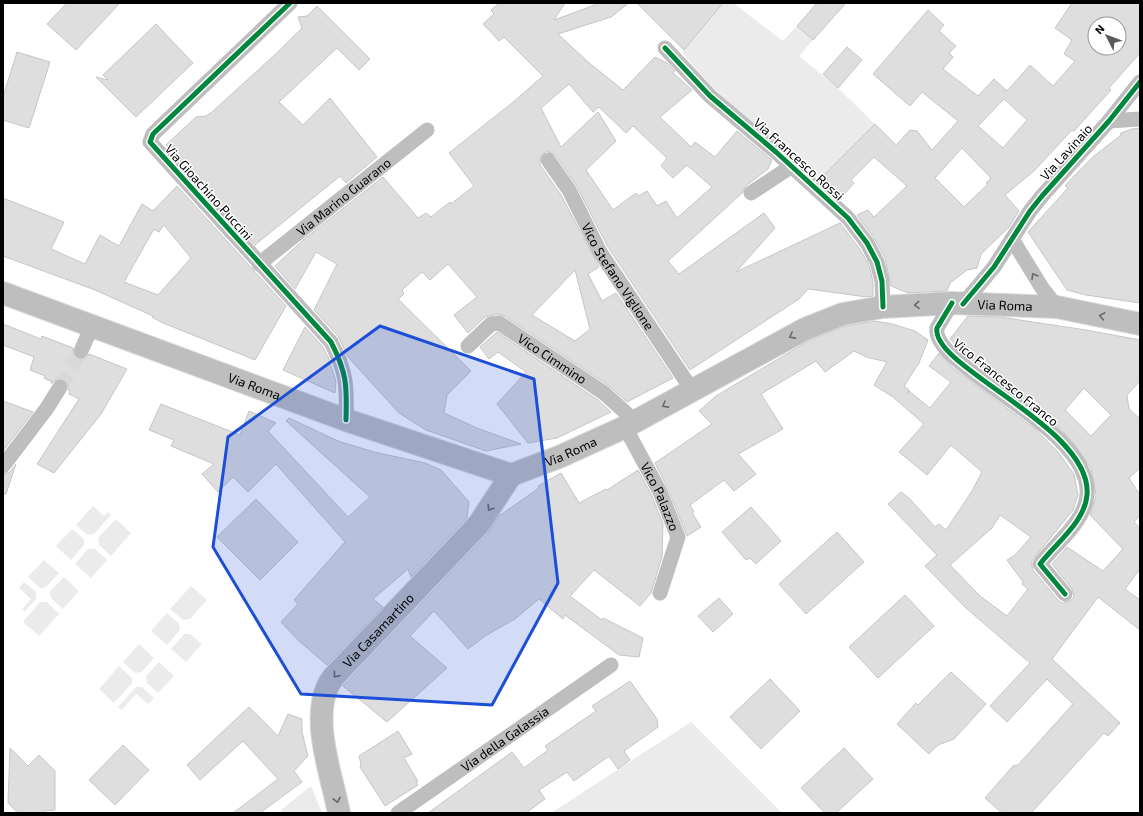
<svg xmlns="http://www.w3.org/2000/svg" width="1143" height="816" viewBox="0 0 1143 816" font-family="'Exo 2',sans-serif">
<rect width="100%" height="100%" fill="#fff"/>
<path fill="#ebebeb" d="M723,3H733L783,41L797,26L813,40L799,56L838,88L875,124L820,179C773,139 720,101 682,52Z
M93,506L104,516L108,512L111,515L94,534L87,535L76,525Z
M116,519L131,533L111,556L99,545L98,538Z
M72,529L84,539V545L71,560L56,546Z
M88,549H95L107,560L91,578L75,564Z
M44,560L59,573L46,587L40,588L28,577Z
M64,577L79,591L63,609L51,598L50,591Z
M24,582L36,592V599L25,611L22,609L31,599L19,588Z
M191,586L207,600L190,619L183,620L170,609Z
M40,602H47L59,614L39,636L23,622Z
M167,613L179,624L180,630L167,645L151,631Z
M184,634H190L202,644L186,662L171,649Z
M139,644L154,658L142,672L135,673L123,662Z
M159,662L174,676L158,693L147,683L146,676Z
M119,666L132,678V683L114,703L99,689Z
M136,687H142L154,698L148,704L136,694L122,710L118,707Z
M691,722L782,813H551Z
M311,786L322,813H282L281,810Z"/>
<path fill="#dedede" stroke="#c6c6c6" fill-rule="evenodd" d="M67,3H120L76,50L47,24Z
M499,3H565L554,20L600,3H629L611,17L558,34L588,62L623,90L655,57L667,63L675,71L673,73L692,90L660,117L691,147L695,142L715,157L737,131L772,160L768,169L746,186L742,193L668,261L679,274L764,213L775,228L736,272L840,223L859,248L869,265L873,282V296L867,297L808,289L799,299L690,370L608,247L576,185L555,155L547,151L540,156V165L561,195L599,267L588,274L602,301L616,293L673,378L627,402L609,386L504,316L498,314L485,317L468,333L454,315L477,297L448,264L430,280L422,272L402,290L404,294L398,299L471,371L447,395L444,413L477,428L521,444L486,451L426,430L399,413L348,357L338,336L314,310L337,264L316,252L295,289L275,266L303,240L383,177L418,218L426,213L431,217L450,202L451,204L474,186L449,153L512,103L543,76L504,37L499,41L483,24L494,14L491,10ZM569,84L593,112L599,107L626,133L633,126L667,158L661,166L673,178L687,165L712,187L677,218L666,201L657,206L647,191L639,196L636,193L613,210L586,170L616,141L598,112L561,147L541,108ZM575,270L590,329L575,341L532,315Z
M637,3H723L684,50Z
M817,3H846L813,40L797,26Z
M1072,3H1140V53L1109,88L1111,90L1074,131L1072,130L1035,170L1005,195L1019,211L1009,227L981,254L977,268L967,270L950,283L947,291L908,293L891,286L885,258L874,238L857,215L868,210L874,217L907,186L874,157L851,180L854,183L840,199L820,179L875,124L896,145L910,130L917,131L932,150L958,121L922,92L910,106L873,74L928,10L944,25L939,31L956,46L949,53L953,57L943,69L978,96L994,79L1007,91L1030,65L1053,86L1075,61L1064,54L1072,40L1055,28ZM1095,24H1119V48H1095ZM1004,99L1027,120L1003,148L978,126ZM962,148L991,178L986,183L988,184L964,207L935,178Z
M317,6L370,59L359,70L337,48L279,102L303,125L330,98L377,157L346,183L340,176L255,245L166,145L196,117L206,116L212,112L280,50L302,28L298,17L307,16Z
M156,24L193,63L136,117L96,77L108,80L103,75Z
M847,47L862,60L838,88L823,74Z
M17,52L50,62L29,128L3,120V97Z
M1140,128V303L1086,295L1067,290L1028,232L1068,188L1065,186L1073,177L1094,156L1120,136L1121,133L1132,129Z
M177,186L286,306L255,360L163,323L152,317L153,316L95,290L3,256V198L64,222L51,249L85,264L100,235L119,246L142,204L153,211ZM164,225L191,258L158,295L124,282L154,229L159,232Z
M968,316L1000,317L1086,330L1140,340V381L1127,395L1129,409L1140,419V468L1129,478L1140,495V515L1134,522L1140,528V569L1125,589L1140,600V630L1098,597L1052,659L1120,723L1108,736L1104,733L1031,813H1002L985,798L1013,766L1018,765L1073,704L1047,679L1007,722L990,706L1030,663L966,608L925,566L937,555L888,504L901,492L910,499L935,527L939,524L946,530L972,491L982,472L951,445L927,475L899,452L924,424L893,397L874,385L887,362L866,357L854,351L825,372L816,361L761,394L783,429L738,454L756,474L734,491L724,480L690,505L694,512L692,513L701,527L687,536L668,489L655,463L712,424L699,411L716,396L810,340L846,326L875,321L892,324L915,331L928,340L919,363L904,386L909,390L907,394L909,391L930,408L951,382L929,366L939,353L953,368L1035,429L1058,452L1074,474L1078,495L1073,510L1031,562L1033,570L1058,600L1062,603L1070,601L1074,597L1072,589L1052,564L1067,547L1103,571L1123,549L1090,515L1096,496L1091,468L1072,441L1046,415L964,354L950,339ZM1084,388L1111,415L1091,436L1065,410ZM1000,515L1031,537L1015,555L1007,560L1023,582L1022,584L1028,589L1007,616L980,596L950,565L992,528Z
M3,324L41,339L42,336L73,348L74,356L78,359L86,358L89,354L127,369L101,414L54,473L37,464L79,399L69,394L70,391L68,390V383L64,379H56L51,384L52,382L44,378L45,376L30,370L34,357L3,345Z
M305,327L323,347L328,357L336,381L335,393L283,370Z
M497,332L598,400L611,412L557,438L528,443L497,404L526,372L498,352L489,359L480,347Z
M3,401L33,412L3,451Z
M161,404L240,435L249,411L276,423L268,431L348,517L370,497L286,421L289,418L338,441L374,452L425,463L441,470L469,502L467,518L411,577L408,569L373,599L383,607L327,665L299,641L281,622L298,604L294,600L345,542L276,464L248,492L233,477L218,492L202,474L214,464L171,446L174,440L149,430Z
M16,464L6,494H3V475L10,472Z
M638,470L652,496L663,524L662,557L651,593L640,606L594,570L570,596L602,620L603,618L643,638L639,657L619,655L565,615L563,619L539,599L515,619L485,636L468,649L434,611L410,636L447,668L387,722L343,686L488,533L499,516L539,488L538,486L561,473L579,503L606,489L607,490Z
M256,499L298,542L260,580L217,537Z
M751,507L781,541L756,564L750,558L746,560L722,532Z
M837,532L864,562L806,614L779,584Z
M905,595L934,626L878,678L849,647Z
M719,598L733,614L713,632L698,616Z
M951,672L986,704L954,739L938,745L929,754L897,724L916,703L918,705Z
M770,679L800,711L761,749L730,717Z
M630,681L657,719L658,727L624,751L630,760L618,769L609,756L574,781L567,772L539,790L545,799L526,813H428L512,752L524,768L548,750L545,746L596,711L592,706Z
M249,707L278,736L288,714L302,719V732L308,756L294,771L302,782L260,813H233L278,779L243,741L200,780L187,765Z
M398,731L412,754L404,758L418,781L416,782L418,785L385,806L360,767L361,764L359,756Z
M123,745L149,770L115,805L89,780Z
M10,748L28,766L39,755L55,771V810L44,811V813H18L8,803Z
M844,748L873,779L836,813H825L801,788Z"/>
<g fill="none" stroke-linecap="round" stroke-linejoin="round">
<path stroke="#d9d9d9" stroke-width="15" stroke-dasharray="15 8" stroke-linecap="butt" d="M60,387L81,351"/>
<defs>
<g id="primary">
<path id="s6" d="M3,293L346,420L511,475L559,457L625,427L805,329L843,314L883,307L952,303L1057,307L1140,324"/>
<path id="s7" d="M339,813C332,777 312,723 327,688C330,680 336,674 342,668L479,524L511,475"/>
</g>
</defs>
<use href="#primary" stroke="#dbdbdb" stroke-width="24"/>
<g stroke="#bebebe" stroke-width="15">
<path d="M290,3L153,134L150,142L331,342C347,373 347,386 346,420"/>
<path d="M665,48L710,96L776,152L848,218L867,243L877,262L882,281L883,307"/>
<path d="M1109,121L1140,119"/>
<path id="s1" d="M548,160L569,190L600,252L692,390"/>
<path d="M751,193L792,166"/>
<path d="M1012,239L1042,288L1057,307"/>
<path id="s2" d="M259,264L427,130"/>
<path d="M952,303L937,328C930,367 1093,427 1087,495C1085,522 1055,544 1040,564L1065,594"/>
<path d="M963,304L994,267L1030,211L1042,196L1109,121L1140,82"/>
<path id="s3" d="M468,346L491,324L499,323L604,393L635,421"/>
<path d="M81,351L92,326"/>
<path id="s4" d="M625,427L660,492L678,537L660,593"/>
<path d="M3,466L47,408L60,387"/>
<path id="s5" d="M398,813L611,665"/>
</g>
<use href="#primary" stroke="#bebebe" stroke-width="22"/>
<defs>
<path id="cycleway" d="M290,3L153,134L150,142L331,342C347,373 347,386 346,420
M665,48L710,96L776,152L848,218L867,243L877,262L882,281L883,307
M952,303L937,328C930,367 1093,427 1087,495C1085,522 1055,544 1040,564L1065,594
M963,304L994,267L1030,211L1042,196L1109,121L1140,82"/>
</defs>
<use href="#cycleway" stroke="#fff" stroke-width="8"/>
<use href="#cycleway" stroke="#00873e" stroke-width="5"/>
</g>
<defs><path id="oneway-chevron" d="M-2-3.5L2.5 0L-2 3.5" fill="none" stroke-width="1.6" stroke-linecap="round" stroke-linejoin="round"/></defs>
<g stroke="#686868">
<use href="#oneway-chevron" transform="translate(1034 276) rotate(-121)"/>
<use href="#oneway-chevron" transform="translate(917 305) rotate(177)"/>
<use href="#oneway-chevron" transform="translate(1102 316) rotate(-169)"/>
<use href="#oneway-chevron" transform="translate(792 336) rotate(152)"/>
<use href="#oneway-chevron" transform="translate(665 405) rotate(151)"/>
<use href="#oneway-chevron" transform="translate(490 508) rotate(123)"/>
<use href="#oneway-chevron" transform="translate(336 675) rotate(127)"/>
<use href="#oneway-chevron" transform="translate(337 800) rotate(78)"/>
</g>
<path fill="#1d4ed8" fill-opacity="0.2" stroke="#1d4ed8" stroke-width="3" stroke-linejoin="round" d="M380,326L534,379L558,583L492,705L301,694L213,547L228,437Z"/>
<g text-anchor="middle" stroke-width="3" stroke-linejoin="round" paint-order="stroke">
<g font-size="13" fill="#000" stroke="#fff">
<text transform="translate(1066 152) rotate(-48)" y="5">Via Lavinaio</text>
<text transform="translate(799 159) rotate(42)" y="5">Via Francesco Rossi</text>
<text transform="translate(209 192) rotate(48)" y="5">Via Gioachino Puccini</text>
<text dy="5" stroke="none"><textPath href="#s2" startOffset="108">Via Marino Guarano</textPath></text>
<text dy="5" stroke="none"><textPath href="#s1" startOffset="136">Vico Stefano Viglione</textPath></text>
<text dy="5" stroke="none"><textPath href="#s6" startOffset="1072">Via Roma</textPath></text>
<text dy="5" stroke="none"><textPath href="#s3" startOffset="104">Vico Cimmino</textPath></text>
<text transform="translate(1006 382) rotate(39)" y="5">Vico Francesco Franco</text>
<text dy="5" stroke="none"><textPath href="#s6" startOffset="268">Via Roma</textPath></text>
<text dy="5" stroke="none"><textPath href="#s6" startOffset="604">Via Roma</textPath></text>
<text dy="5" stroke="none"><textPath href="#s4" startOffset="78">Vico Palazzo</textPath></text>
<text dy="5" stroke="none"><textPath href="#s7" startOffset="205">Via Casamartino</textPath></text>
<text dy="5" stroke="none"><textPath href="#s5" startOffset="130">Via della Galassia</textPath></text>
</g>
</g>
<rect width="1143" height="816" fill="none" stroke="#000000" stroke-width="8"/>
<g transform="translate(1107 36) rotate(312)"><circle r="19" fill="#ffffff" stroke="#999999"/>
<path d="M0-3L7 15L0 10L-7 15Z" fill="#595959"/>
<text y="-6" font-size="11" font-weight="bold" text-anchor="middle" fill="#000000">N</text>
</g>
</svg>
